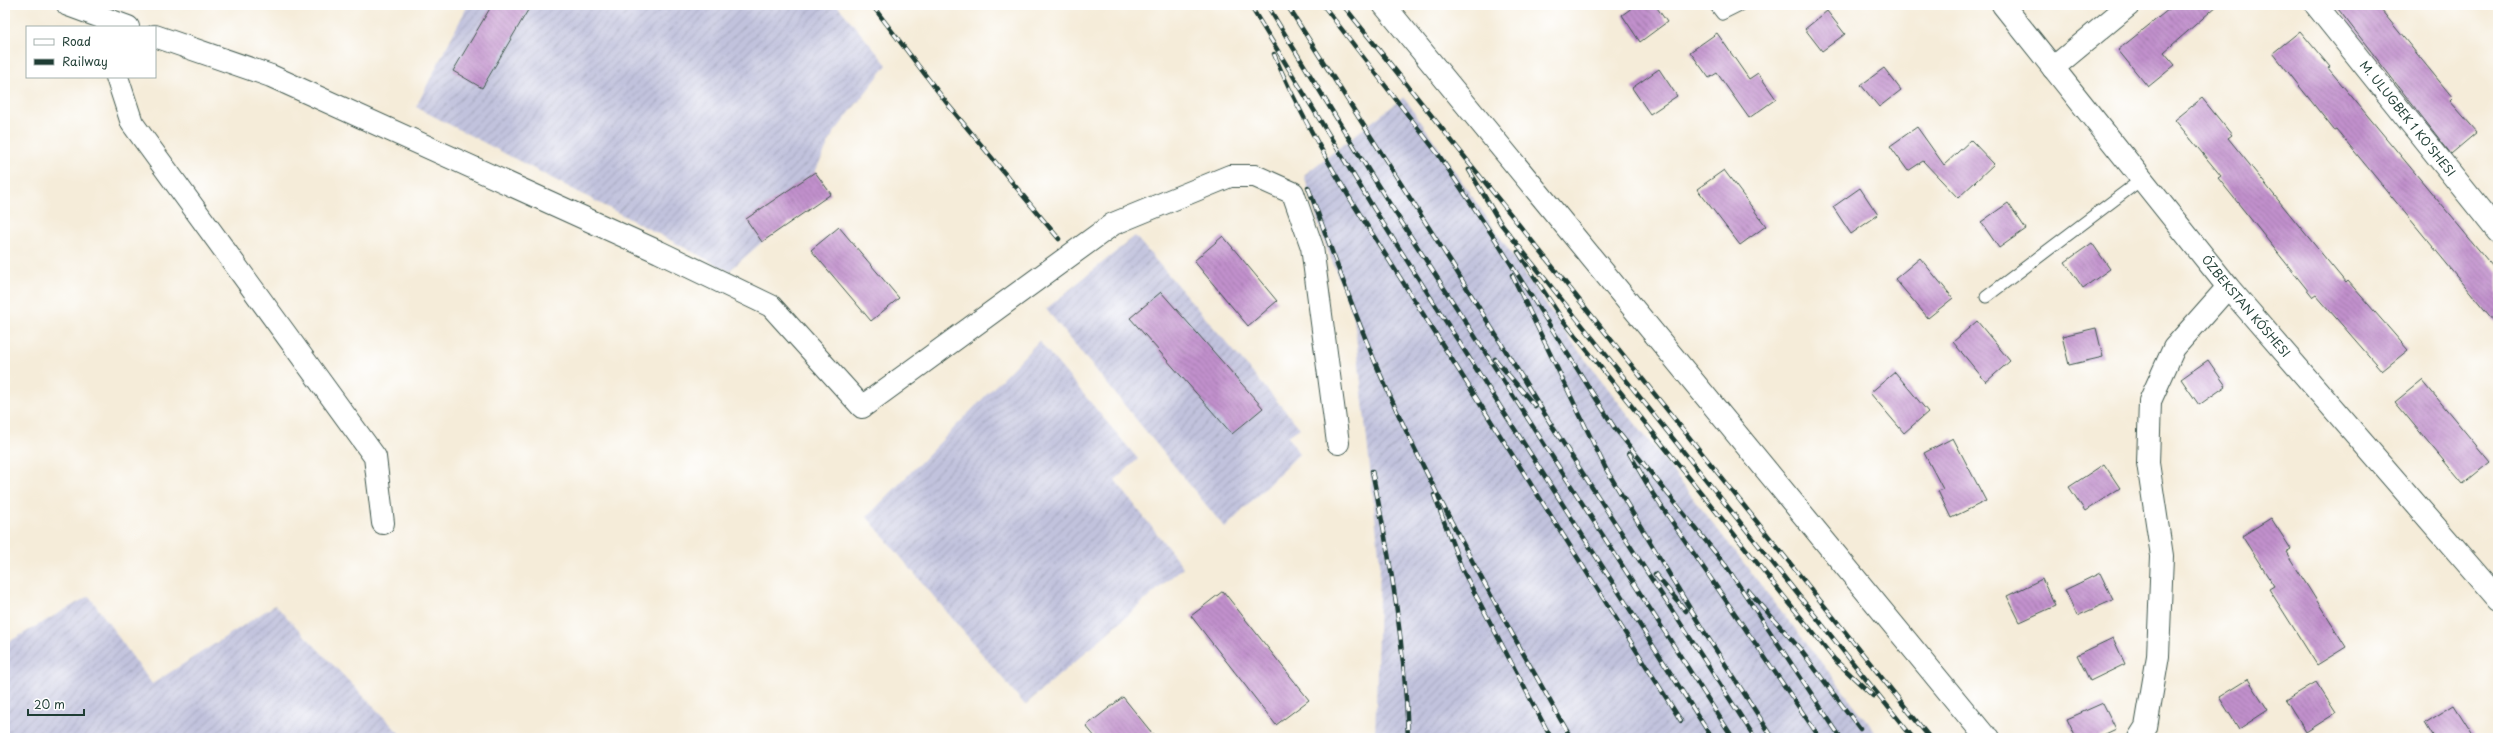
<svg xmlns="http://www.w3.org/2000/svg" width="2503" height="743" viewBox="0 0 2503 743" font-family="'Playpen Sans',sans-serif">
<defs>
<pattern id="industrial-furrows" width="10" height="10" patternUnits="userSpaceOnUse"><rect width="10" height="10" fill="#c1c2dd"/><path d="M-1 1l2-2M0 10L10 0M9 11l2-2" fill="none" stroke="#9c9fb4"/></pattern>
<pattern id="building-back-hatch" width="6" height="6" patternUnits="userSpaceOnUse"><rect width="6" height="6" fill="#c190cc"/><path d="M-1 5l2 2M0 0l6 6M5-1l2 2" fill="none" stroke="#9c77a6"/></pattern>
</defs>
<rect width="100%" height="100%" fill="#fff"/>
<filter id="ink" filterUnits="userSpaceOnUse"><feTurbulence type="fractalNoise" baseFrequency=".025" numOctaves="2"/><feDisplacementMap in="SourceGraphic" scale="8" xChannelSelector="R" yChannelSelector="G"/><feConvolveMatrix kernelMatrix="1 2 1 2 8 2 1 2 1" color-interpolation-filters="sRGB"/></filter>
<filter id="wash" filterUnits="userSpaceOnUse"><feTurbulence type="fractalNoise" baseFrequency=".012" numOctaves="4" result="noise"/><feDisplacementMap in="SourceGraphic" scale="16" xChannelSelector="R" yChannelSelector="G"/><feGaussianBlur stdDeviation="0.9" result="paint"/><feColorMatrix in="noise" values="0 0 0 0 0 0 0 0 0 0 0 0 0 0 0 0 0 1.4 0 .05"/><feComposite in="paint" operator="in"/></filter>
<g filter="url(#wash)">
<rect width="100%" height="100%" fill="#f5ecd9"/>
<path fill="url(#industrial-furrows)" d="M468,5H837L887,65L833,134L815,172L746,219L762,242L729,271L416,107Z
M1404,97L1571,341L1880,738H1375L1380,563L1354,317L1322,235L1304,175Z
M1135,236L1300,428L1288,436L1299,454L1225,528L1046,309Z
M1039,341L1138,459L1115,480L1183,567L1025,705L867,517Z
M89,596L152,684L275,605L404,738H5V644Z"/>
<g id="blocks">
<path fill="url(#building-back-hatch)" d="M492,5H531L482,88L453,71Z
M1636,5H1655L1667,22L1640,42L1622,15Z
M2174,5H2218L2164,52L2175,65L2148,87L2118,50Z
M2335,5H2377L2453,98L2450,101L2477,132L2451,154Z
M1827,11L1845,34L1822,51L1805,29Z
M2300,31L2330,67L2328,68L2498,273V326L2336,129L2334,130L2273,53Z
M1717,33L1749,79L1758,73L1776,99L1749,118L1717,73L1709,78L1690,52Z
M1884,68L1901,90L1879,107L1861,85Z
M1659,69L1677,96L1650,114L1632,88Z
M2202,98L2232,135L2228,138L2304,232L2346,283L2348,281L2408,350L2382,371L2316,295L2313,297L2218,178L2221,176L2175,120Z
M1917,127L1944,165L1971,140L1994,164L1958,198L1923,161L1908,171L1890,146Z
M1724,170L1766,226L1740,245L1697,189Z
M815,172L831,194L762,242L746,219Z
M1860,188L1878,215L1851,234L1833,207Z
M2008,203L2026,229L1999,248L1981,222Z
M839,227L899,298L871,321L811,250Z
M1223,236L1277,301L1248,326L1194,261Z
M2092,243L2110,269L2083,288L2065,262Z
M1920,258L1953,298L1928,318L1895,279Z
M1161,292L1263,408L1232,434L1130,318Z
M1977,321L2010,361L1986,382L1953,342Z
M2096,328L2103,357L2069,365L2062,336Z
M2208,360L2226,386L2199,405L2181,379Z
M1895,372L1928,412L1904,433L1870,393Z
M2422,380L2490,462L2463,484L2395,402Z
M1953,438L1986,501L1951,518L1938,491L1943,489L1924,453Z
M2104,464L2120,488L2085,511L2069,487Z
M2271,518L2291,549L2286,552L2346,647L2317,665L2269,589L2274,586L2242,536Z
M2100,573L2113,600L2077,616L2065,590Z
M2042,579L2055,606L2020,622L2007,596Z
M1223,591L1309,700L1276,725L1191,616Z
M2113,638L2125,664L2090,681L2077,655Z
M2248,679L2268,710L2239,729L2219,697Z
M2316,682L2336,713L2306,732L2286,700Z
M1123,697L1156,738H1096L1086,726Z
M2103,703L2116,729L2097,738H2076L2067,719Z
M2454,705L2475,738H2434L2425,723Z"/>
</g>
</g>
<g filter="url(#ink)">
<use href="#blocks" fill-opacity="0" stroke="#3f574d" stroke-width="1"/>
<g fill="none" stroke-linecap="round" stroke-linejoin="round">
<defs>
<path id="service" d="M1715,5L1722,14L1740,5
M1986,297L2142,179"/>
<g id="minor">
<path d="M68,5L128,27"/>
<path d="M1384,5L1984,735L1989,738"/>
<path id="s1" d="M2316,5L2498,232"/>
<path d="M155,36L271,76L659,252L771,306L862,407L1113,224L1230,176H1255L1293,193L1312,247L1338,443"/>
<path d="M2053,68L2129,5"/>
<path d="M117,77L132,123L375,457L383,523"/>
<path d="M2139,738L2146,727L2158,656L2162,556L2148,463L2150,401L2174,348L2228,287"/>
</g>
<g id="tertiary">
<path id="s2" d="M2003,5L2228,287L2498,599"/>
</g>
</defs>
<use href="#service" stroke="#3f574d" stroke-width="13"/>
<use href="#minor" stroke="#3f574d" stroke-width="24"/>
<use href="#tertiary" stroke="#3f574d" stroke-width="24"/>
<use href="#service" stroke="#fff" stroke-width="11"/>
<use href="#minor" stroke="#fff" stroke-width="22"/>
<use href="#tertiary" stroke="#fff" stroke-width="22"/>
<defs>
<path id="rail" d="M872,5L949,106L1059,239
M1250,5L1374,209L1712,738
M1267,5L1377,184L1733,738
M1287,5L1452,264L1554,429L1755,738
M1323,5L1438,154L1495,239L1614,427L1726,566L1841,738
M1343,5L1930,738
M1274,54C1296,107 1324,156 1354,205L1681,721
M1469,170L1501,224L1913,738
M1308,187C1332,250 1354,314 1381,376C1436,501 1504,620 1571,738
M1518,252L1562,319L1834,659L1873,696
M1512,275L1606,469L1703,630L1773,738
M1495,359L1535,406
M1629,453L1653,494L1820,738
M1372,471C1391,562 1405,645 1408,738
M1434,495L1462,569L1551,738
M1655,574L1686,611
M1748,590L1800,649L1860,729"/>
</defs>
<use href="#rail" stroke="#1f3d34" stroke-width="4.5"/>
<use href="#rail" stroke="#fff" stroke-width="3" stroke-dasharray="9" stroke-linecap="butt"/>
</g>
</g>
<g text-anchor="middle" stroke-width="3" stroke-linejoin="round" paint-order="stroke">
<g font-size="12" fill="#1f3d34" stroke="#fff">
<text dy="4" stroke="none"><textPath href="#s1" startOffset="146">M. ULUGBEK 1 KO'SHESI</textPath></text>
<text dy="4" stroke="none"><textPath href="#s2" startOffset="387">ÓZBEKSTAN KÓSHESI</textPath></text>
</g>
</g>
<rect width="2503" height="743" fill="none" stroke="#fff" stroke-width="20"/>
<rect x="26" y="26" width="130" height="52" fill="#ffffff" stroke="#a5b1ae"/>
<rect x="34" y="39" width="20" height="6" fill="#ffffff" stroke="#a5b1ae"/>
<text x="62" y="46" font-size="12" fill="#1f3d34">Road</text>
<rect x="34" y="59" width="20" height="6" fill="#1f3d34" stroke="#a5b1ae"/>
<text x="62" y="66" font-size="12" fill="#1f3d34">Railway</text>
<path d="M28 709v6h56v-6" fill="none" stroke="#1f3d34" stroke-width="2"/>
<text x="34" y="709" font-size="12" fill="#1f3d34" stroke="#ffffff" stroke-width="3" paint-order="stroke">20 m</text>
</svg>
